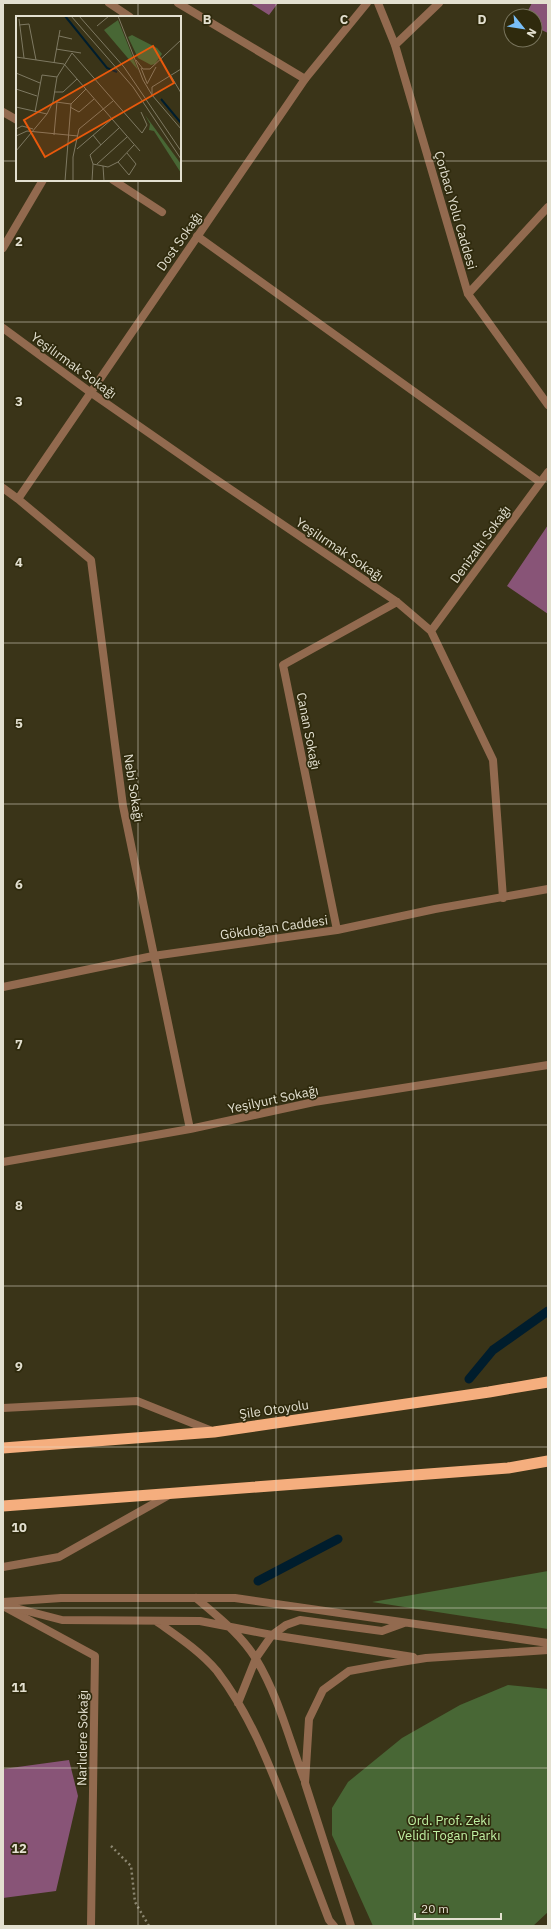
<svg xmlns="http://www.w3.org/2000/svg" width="551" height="1929" viewBox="0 0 551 1929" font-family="'IBM Plex Sans',sans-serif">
<rect width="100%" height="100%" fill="#3a3418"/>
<path fill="#486735" d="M548,1571V1629L372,1602Z
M508,1685L548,1689V1912L533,1926H373L332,1835V1808L348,1782L402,1738L460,1705Z"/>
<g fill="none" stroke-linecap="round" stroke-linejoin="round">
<path stroke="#001d2d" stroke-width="9" d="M469,1379L493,1350L548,1311
M258,1581L338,1539"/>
</g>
<path fill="#885477" d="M250,3H278L269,15Z
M532,3H548V33L535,27V16H525Z
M548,525V614L507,586Z
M69,1760L78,1796L56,1891L3,1898V1769Z"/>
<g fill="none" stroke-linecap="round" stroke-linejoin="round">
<path stroke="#8b8670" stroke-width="2.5" stroke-dasharray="2 3" stroke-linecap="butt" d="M111,1846L131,1866L135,1902L149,1926"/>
<path stroke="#926a4f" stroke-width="8" d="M109,3L130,17
M178,3L305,79
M3,112L17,120
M113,180L162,212
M3,248L43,180
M3,1408L137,1401L212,1431
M3,1567L59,1557L169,1495"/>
<path stroke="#926a4f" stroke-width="8" d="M378,3L395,45L468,294L548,405
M395,45L439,3
M197,236L540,482
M468,294L548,207
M3,328L90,392L208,474L397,602L431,631L493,760L503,898
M3,488L18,499L91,560L123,806L190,1129
M18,499L305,79L367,3
M431,631L548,472
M337,930L283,665L397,602
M3,987L153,956L337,930L435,909L548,889
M3,1162L190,1129L314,1102L548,1065
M3,1606L95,1656L91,1926"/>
<path stroke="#926a4f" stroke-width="8" d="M196,1598C217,1616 241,1634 256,1659C278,1695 289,1739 304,1779
M3,1602L61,1598H235L548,1643
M4,1605L62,1620L200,1621L272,1635L413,1657
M156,1621C177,1636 200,1651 217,1671C249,1713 268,1761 287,1810C301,1847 315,1884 329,1920L334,1926
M238,1703L256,1658L272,1635L286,1625L300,1620L382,1631L404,1623
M351,1926L305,1783L309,1719L323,1690L349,1671L382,1665L426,1658L548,1650"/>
<path stroke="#f5ae7e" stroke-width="11" d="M3,1448L214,1432L489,1392L548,1382
M3,1506L508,1468L548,1461"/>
</g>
<path fill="none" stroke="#e3e0d0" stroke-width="1" stroke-opacity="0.55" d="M138,3V17M276,3V1926M413,3V1926M3,161H17M180,161H548M138,180V1926M3,322H548M3,482H548M3,643H548M3,804H548M3,964H548M3,1125H548M3,1286H548M3,1447H548M3,1608H548M3,1768H548"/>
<g text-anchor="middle" stroke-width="3.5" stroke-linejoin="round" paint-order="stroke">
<g font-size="13" fill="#e3e0d0" stroke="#2f2a0d">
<text transform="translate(456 210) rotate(74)" y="5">Çorbacı Yolu Caddesi</text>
<text transform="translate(179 241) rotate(-55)" y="5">Dost Sokağı</text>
<text transform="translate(74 365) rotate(36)" y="5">Yeşilırmak Sokağı</text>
<text transform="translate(480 544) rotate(-54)" y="5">Denizaltı Sokağı</text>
<text transform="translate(340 549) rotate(34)" y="5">Yeşilırmak Sokağı</text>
<text transform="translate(309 731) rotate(79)" y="5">Canan Sokağı</text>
<text transform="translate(134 788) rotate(81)" y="5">Nebi Sokağı</text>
<text transform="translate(274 927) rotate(-8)" y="5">Gökdoğan Caddesi</text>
<text transform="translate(273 1099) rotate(-12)" y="5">Yeşilyurt Sokağı</text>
<text transform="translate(274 1409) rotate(-8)" y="5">Şile Otoyolu</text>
<text transform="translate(82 1738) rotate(-89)" y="5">Narlıdere Sokağı</text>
</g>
<g font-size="13" fill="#c0f1a3" stroke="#2f2a0d">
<text x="449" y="1825">Ord. Prof. Zeki<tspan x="449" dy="15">Velidi Togan Parkı</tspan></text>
</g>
</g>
<g transform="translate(16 16)">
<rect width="165" height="165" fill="#3a3418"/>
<path d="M102,4L122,54L88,14ZM116,19L141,32L146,38L139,48L135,49L122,42L112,21ZM129,99L165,148V157L138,115L133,114L134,108Z" fill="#486735"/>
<path fill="none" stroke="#001d2d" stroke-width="2" d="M49,0L91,52L101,56M145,83L165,107"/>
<path fill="none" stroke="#7e7962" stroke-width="1" d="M55,0L117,71L165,143M63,0L108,51L165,135M102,0L127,64L136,79L165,113M3,3L8,42M3,9L13,8L20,44M81,10L93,0M43,20L56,23M40,33L65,37M56,37L126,117L131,109L125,96M0,41L48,48L124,135M120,44L127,53H134L165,24M38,47L44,14M125,52L131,67M0,57L24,67M155,60L165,77M131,68L140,51M0,73L21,80M38,76H47L61,63M136,79V71L165,53M40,86L55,88M0,91L31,98M54,91L63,96L78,83M19,96L26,59L41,61M0,113L6,110L17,113M38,119L41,86M77,119L85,129M0,120L11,115L62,120M61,133L96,103M0,135L31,98L37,86L41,61L56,37M102,146L113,159L120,148L111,137M77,148L92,151L102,146L118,129M81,148L111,121M87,150L88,165M49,165L55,88L70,73M57,165V141L63,113L97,85M76,165L77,148L74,139L103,112"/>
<path fill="#e8590c" fill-opacity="0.15" stroke="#e8590c" stroke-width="2" d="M137,30L158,67L29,141L8,104Z"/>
<rect width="165" height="165" fill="none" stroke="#e3e0d0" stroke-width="2"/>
</g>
<g font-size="13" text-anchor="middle" font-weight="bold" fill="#e3e0d0" stroke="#2f2a0d" stroke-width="3.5" stroke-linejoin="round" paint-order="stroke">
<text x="207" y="24">B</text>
<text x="344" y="24">C</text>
<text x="482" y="24">D</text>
<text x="19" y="246">2</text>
<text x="19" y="406">3</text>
<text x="19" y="567">4</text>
<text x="19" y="728">5</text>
<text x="19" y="889">6</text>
<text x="19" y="1049">7</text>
<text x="19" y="1210">8</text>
<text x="19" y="1371">9</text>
<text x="19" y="1532">10</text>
<text x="19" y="1692">11</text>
<text x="19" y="1853">12</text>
</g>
<rect width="551" height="1929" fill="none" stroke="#e3e0d0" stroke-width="8"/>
<g transform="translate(523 28) rotate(120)"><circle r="19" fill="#2f2a0d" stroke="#77735b"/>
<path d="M0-3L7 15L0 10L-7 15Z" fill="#79bff8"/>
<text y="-6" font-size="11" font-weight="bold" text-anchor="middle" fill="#e3e0d0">N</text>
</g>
<path d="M415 1913v6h86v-6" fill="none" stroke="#e3e0d0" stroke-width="2"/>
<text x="421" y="1913" font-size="12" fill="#e3e0d0" stroke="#2f2a0d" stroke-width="3" paint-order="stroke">20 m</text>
</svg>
